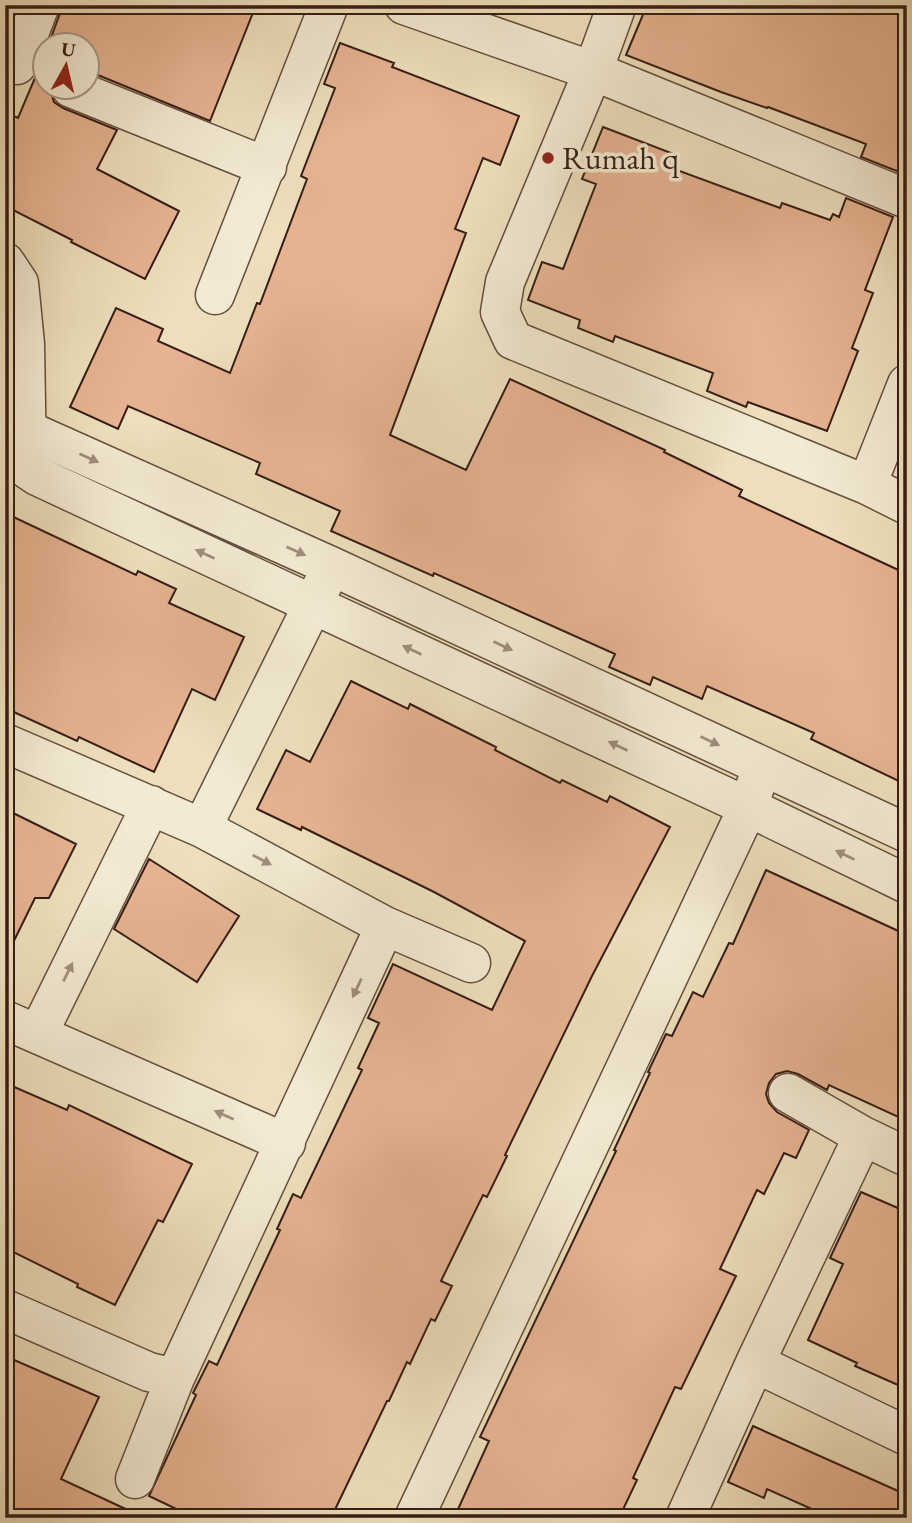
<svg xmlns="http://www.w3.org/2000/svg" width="912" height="1523" viewBox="0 0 912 1523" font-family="'EB Garamond',serif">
<rect width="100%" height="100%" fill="#eddfbc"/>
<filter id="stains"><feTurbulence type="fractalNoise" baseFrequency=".00286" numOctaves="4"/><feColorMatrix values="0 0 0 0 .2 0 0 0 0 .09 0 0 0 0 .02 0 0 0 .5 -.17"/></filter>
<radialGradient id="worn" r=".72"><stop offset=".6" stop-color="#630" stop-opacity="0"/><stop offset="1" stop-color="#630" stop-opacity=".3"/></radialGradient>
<path fill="#e5b391" stroke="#371d13" stroke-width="2" d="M63,5H256L210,121L88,71V46H48Z
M647,5H907V175L861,157L866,144L768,107L767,108L721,92L626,55Z
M340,43L394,63L392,67L519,116L500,165L483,158L455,229L466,233L390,435L466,470L510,379L665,450L664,452L742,490L739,496L907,574V785L811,739L814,733L707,686L702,699L653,677L650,685L609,667L615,654L434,573L433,576L331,531L340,511L256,474L260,463L128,406L118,429L70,407L116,308L163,329L158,341L230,373L257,303L260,304L307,179L301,176L335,88L324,84Z
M46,52V88H50L54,102L63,108L117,130L97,169L179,211L145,279L71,242L72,240L5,206V112L18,118Z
M603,127L679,156L674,169L780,208L782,203L830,220L833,214L839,217L846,198L893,217L865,290L873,293L852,348L858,351L827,431L748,402L746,407L707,391L713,373L615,336L613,342L578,328L580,320L528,300L542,262L563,269L596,184L582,179Z
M5,513L136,575L138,571L176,589L169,603L244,637L215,700L192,689L154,772L79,737L77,741L5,708Z
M351,681L408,709L410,704L496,747L495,750L560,783L562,780L607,802L610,796L670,827L592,976L505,1155L507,1156L487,1197L483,1195L441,1281L452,1286L435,1321L431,1319L410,1364L407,1362L389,1401H387L331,1518H195L149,1496L196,1395L193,1393L209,1361L217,1365L280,1230L277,1229L293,1194L301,1198L362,1070L358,1068L379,1023L368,1018L393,964L492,1010L525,941L434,892L302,827L301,830L257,809L286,750L310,762Z
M5,809L76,844L49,898H35L5,959Z
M149,859L239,916L197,982L114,929Z
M766,870L907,935V1121L829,1085L827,1090L798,1074L787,1071L776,1074L769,1083L766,1094L769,1103L777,1112L809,1130L796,1158L784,1153L764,1194L757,1190L720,1269L736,1276L681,1389L675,1387L633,1478L637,1480L619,1518H454L489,1441L480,1437L616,1151L614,1150L650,1073L648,1072L666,1034L672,1036L693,992L703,997L729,943L733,944Z
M5,1083L67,1110L69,1105L192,1164L163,1222L158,1220L115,1305L77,1287L78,1284L5,1248Z
M861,1192L907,1212V1389L855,1366L857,1363L808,1340L843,1264L830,1258Z
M5,1356L99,1397L61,1479L145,1518H5Z
M753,1426L907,1495V1518H832L767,1489L764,1498L728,1482Z"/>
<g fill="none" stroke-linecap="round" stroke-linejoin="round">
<defs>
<path id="street" d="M404,5L593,71L907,199
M617,5L593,71L505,282L500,312L513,340L867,485L907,505
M17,65L40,5
M71,88L267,167
M5,262L19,283L25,344L27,463L28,470L37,476L748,807L907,884
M215,295L329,5
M27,430L331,566L907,833
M867,485L907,384
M5,743L202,828L385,926L471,963
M202,828L324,582
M5,1020L286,1143
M38,1034L151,805
M788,1093L863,1136L907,1157
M5,1309L149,1372L175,1378L385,926
M755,1363L907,1436
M135,1479L175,1378
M414,1518L748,807L756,784
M685,1518L755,1363L863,1136"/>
</defs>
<use href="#street" stroke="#644e3d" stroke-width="41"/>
<use href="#street" stroke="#f3ead3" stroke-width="38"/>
</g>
<defs><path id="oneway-solid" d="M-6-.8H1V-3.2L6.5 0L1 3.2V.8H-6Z" transform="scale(1.75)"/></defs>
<g fill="#9e8e7d">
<use href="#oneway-solid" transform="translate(89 458) rotate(24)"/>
<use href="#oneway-solid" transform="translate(296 551) rotate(24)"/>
<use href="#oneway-solid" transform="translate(205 554) rotate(-155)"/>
<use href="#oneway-solid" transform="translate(503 646) rotate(25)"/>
<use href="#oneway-solid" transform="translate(412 650) rotate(-155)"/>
<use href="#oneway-solid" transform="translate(710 741) rotate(25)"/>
<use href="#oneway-solid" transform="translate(618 746) rotate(-155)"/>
<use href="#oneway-solid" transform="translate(845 855) rotate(-154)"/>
<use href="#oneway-solid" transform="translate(262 860) rotate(28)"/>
<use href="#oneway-solid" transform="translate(68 972) rotate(-64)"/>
<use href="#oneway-solid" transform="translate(357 988) rotate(115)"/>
<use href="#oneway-solid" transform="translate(224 1115) rotate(-156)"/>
</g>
<circle fill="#8f2418" stroke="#f3ead3" stroke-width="2.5" cx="548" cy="158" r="7"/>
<g text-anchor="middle" stroke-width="7" stroke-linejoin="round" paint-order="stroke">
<g font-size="32" fill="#371d13" stroke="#f3ead3" text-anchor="start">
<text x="562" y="169">Rumah q</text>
</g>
</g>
<rect width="912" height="1523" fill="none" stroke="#eddfbc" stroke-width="28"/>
<rect x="7" y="7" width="898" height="1509" fill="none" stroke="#371d13" stroke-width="3.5"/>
<rect x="14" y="14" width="884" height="1495" fill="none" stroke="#371d13" stroke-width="2"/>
<g transform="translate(66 66) rotate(8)"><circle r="33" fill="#f3ead3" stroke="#a89886" stroke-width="2"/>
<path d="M0-5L12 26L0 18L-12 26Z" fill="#8f2418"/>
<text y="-10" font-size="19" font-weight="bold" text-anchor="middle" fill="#371d13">U</text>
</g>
<rect width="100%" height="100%" filter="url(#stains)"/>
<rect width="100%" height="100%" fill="url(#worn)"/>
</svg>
